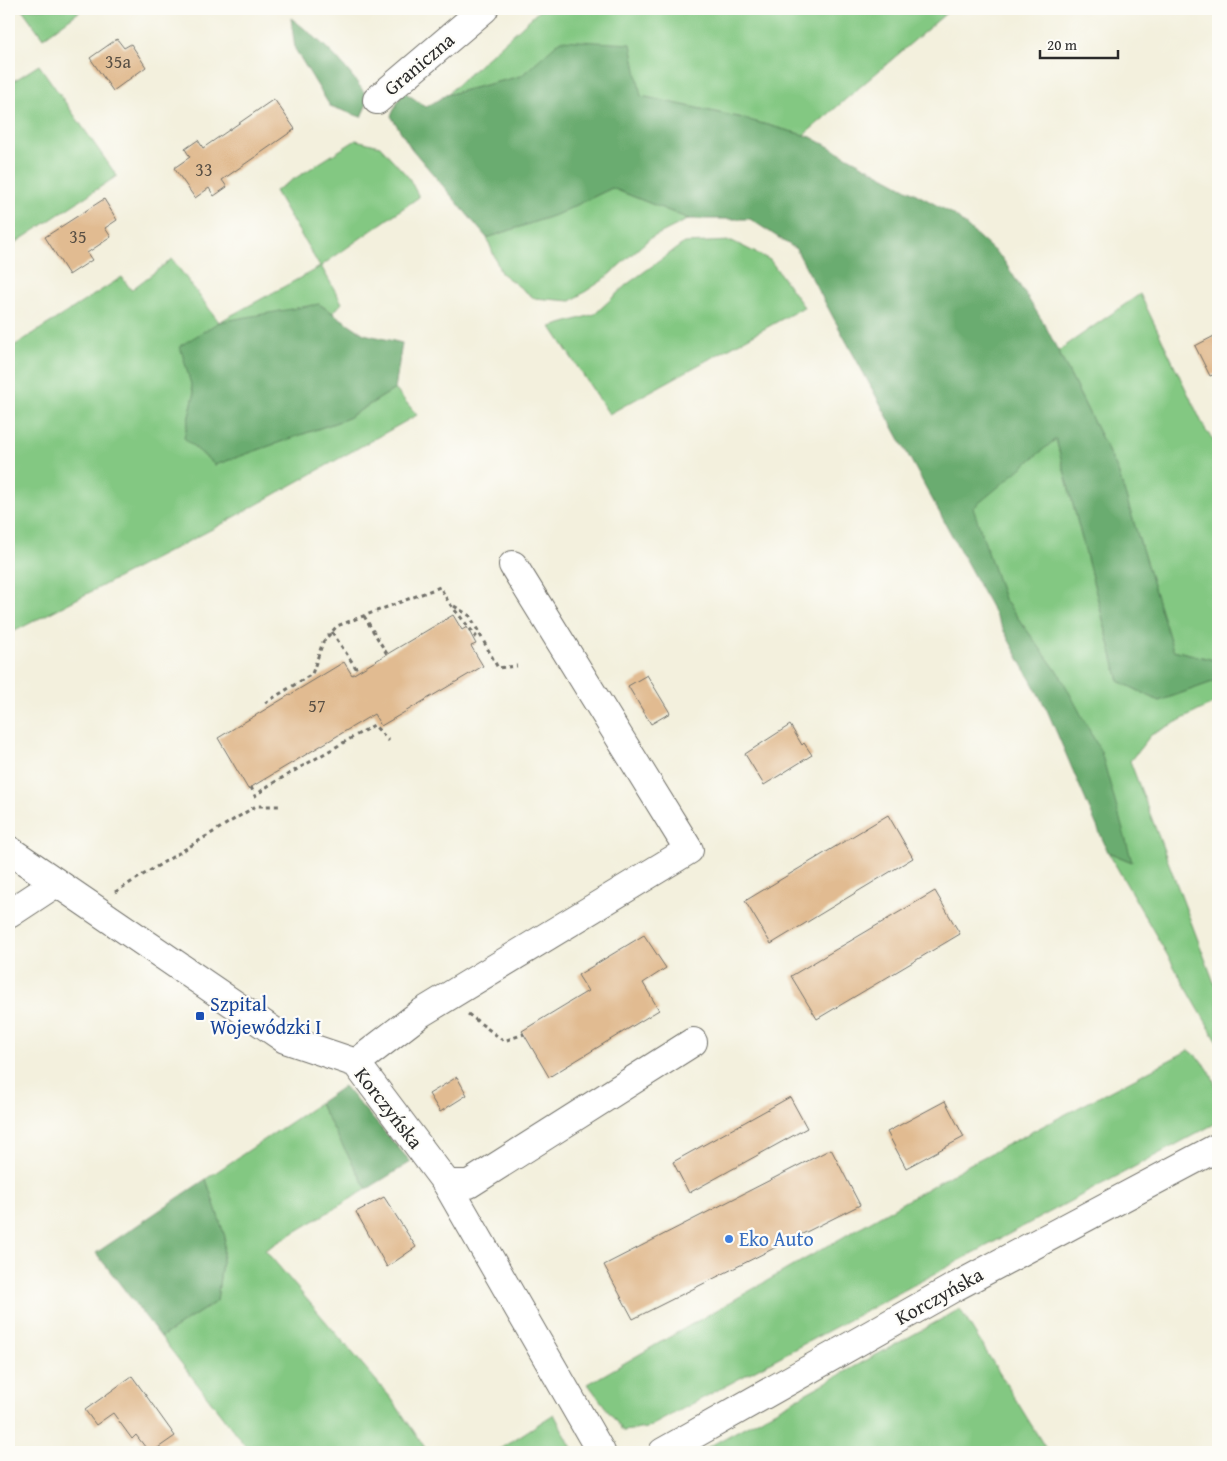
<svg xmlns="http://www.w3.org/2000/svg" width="1227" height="1461" viewBox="0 0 1227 1461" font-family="'Gentium Book Plus',serif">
<rect width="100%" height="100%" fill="#fdfcf7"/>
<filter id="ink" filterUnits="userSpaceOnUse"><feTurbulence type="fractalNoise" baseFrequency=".02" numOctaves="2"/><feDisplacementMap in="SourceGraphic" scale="10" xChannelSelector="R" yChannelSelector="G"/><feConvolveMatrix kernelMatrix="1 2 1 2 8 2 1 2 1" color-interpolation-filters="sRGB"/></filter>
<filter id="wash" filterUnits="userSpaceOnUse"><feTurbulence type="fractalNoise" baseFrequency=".0096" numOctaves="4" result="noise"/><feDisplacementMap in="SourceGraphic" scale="20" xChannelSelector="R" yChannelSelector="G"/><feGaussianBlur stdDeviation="1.12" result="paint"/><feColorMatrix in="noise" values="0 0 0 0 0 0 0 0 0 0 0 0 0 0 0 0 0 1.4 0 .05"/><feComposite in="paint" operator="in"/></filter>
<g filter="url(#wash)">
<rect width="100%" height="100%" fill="#f3f0dd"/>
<path fill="#83c882" stroke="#577a56" d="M22,9H83L43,38Z
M541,9H951L804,135L738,117L641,96L562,40L521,76L446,95Z
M39,65L117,176L9,247V84Z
M356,140L380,146L409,178L419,197L321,266L342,303L333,313L319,304L181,346L194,395L184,438L215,465L346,419L395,389L417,415L222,524L9,634V349L122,277L131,290L172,259L219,322L320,267L275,191Z
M612,188L689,219L649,239L603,280L571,301L534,298L501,273L487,238L558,214Z
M732,241L770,260L804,307L609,414L551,327L595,314L626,285L684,243Z
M1140,294L1206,431L1218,445V661L1173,650L1118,471L1058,351Z
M1056,439L1119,681L1159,701L1218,680V701L1151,735L1130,761L1218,993V1043L1108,852L1132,862L1061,677L1004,599L972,508Z
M1189,1050C1217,1071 1218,1089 1218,1122L647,1428L623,1431L588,1384L970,1164Z
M319,1103L367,1189L265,1250L391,1398L428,1452H250L161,1337L217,1301L225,1237L206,1179Z
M960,1309L1048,1452H699Z
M554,1414L574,1452H495Z"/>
<path fill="#6aac70" stroke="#4a6c4e" d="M291,18C325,44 344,63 369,99L361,117L330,106L295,49Z
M561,40L631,44L641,96L738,117L811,137L953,214L1002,258L1045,325L1118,471L1173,650L1218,661V680L1159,701L1119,681L1056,439L973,508L1004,599L1061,677L1101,752L1132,862L1108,852L1047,710L796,249L750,219H689L612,188L558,214L487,238L411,148L391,116L403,91L426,107L446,95L521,76Z
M319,304L364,334L402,343L395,389L346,419L215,465L184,438L194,395L180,346L219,322Z
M344,1086L411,1162L367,1189L319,1103Z
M206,1179L225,1237L217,1301L161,1337L96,1253Z"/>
<g id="blocks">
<path fill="#e1bb91" d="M117,39L124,48L131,44L146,67L113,91L90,58Z
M274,99L295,129L222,180L227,187L214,196L209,188L195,198L174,168L190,157L185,149L198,140L203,148Z
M104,199L117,220L105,228L111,237L87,253L92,260L69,275L45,237Z
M1218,334V373L1210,376L1195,346Z
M453,615L462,630L467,627L476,644L471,646L483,666L381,726L374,714L248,789L218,738L344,662L352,675Z
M647,675L670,713L651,724L628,686Z
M790,725L802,745L804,743L812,755L764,785L745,754Z
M888,815L913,858L771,944L745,901Z
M935,891L960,934L817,1019L791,976Z
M644,935L666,968L643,983L659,1010L549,1077L522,1031L588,991L578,975Z
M457,1077L467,1095L440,1112L429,1094Z
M790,1097L807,1128L689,1193L673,1162Z
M945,1101L964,1137L906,1168L887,1132Z
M831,1149L860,1205L633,1319L604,1265Z
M384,1197L416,1247L387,1267L356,1212Z
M132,1376L175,1436L152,1452H149L136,1435L132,1439L113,1413L96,1425L85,1410Z"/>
</g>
</g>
<g filter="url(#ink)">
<use href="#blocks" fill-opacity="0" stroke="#717069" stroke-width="1"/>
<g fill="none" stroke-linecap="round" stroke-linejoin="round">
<defs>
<path id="minor" d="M377,100L484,9
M9,850L285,1039L356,1063L447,1184L601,1452
M9,914L56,883
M356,1063L421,1013L689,850L513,565
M447,1184H469L693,1042"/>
<path id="major" d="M663,1452L953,1288L1218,1147"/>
</defs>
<use href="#minor" stroke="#717069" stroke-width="30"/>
<use href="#major" stroke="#717069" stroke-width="30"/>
<path stroke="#717069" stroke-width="3" stroke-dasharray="4 4" stroke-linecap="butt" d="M454,606L470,616L498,668L517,666
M364,616L387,654
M332,632L358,671
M265,703L312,674L323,642L337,626L440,587L449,603L476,636L473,638
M251,787L255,796L268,786L374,725L389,741
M115,892L256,806H282
M468,1014L504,1041L524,1034"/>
<use href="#minor" stroke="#fff" stroke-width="28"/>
<use href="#major" stroke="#fff" stroke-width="28"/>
</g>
</g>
<rect fill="#1a4fb4" stroke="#fdfcf7" stroke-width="2" x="195" y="1011" width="10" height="10" rx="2.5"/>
<circle fill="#3f7fe0" stroke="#fdfcf7" stroke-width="2" cx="729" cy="1239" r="5"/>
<g text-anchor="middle" stroke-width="4.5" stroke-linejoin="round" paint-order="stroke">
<g font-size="18" fill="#584f44">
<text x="118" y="68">35a</text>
<text x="204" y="176">33</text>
<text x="78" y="243">35</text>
<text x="317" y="712">57</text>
</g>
<g font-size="20" fill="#2b2b2b" stroke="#fdfcf7">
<text transform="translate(419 64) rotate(-40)" y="7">Graniczna</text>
<text transform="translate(389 1108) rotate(52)" y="7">Korczyńska</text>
<text transform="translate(939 1296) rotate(-29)" y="7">Korczyńska</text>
</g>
<g font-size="20" fill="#164399" stroke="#fdfcf7" text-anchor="start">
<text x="210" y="1011">Szpital<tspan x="210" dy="23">Wojewódzki I</tspan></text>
</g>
<g font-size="20" fill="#366cbe" stroke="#fdfcf7" text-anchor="start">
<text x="739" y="1246">Eko Auto</text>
</g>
</g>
<rect width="1227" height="1461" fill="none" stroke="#fdfcf7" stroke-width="30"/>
<path d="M1040 50v8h78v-8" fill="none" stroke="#2b2b2b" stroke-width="2.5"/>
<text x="1047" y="50" font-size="15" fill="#2b2b2b" stroke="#fdfcf7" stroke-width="4" paint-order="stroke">20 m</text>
</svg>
